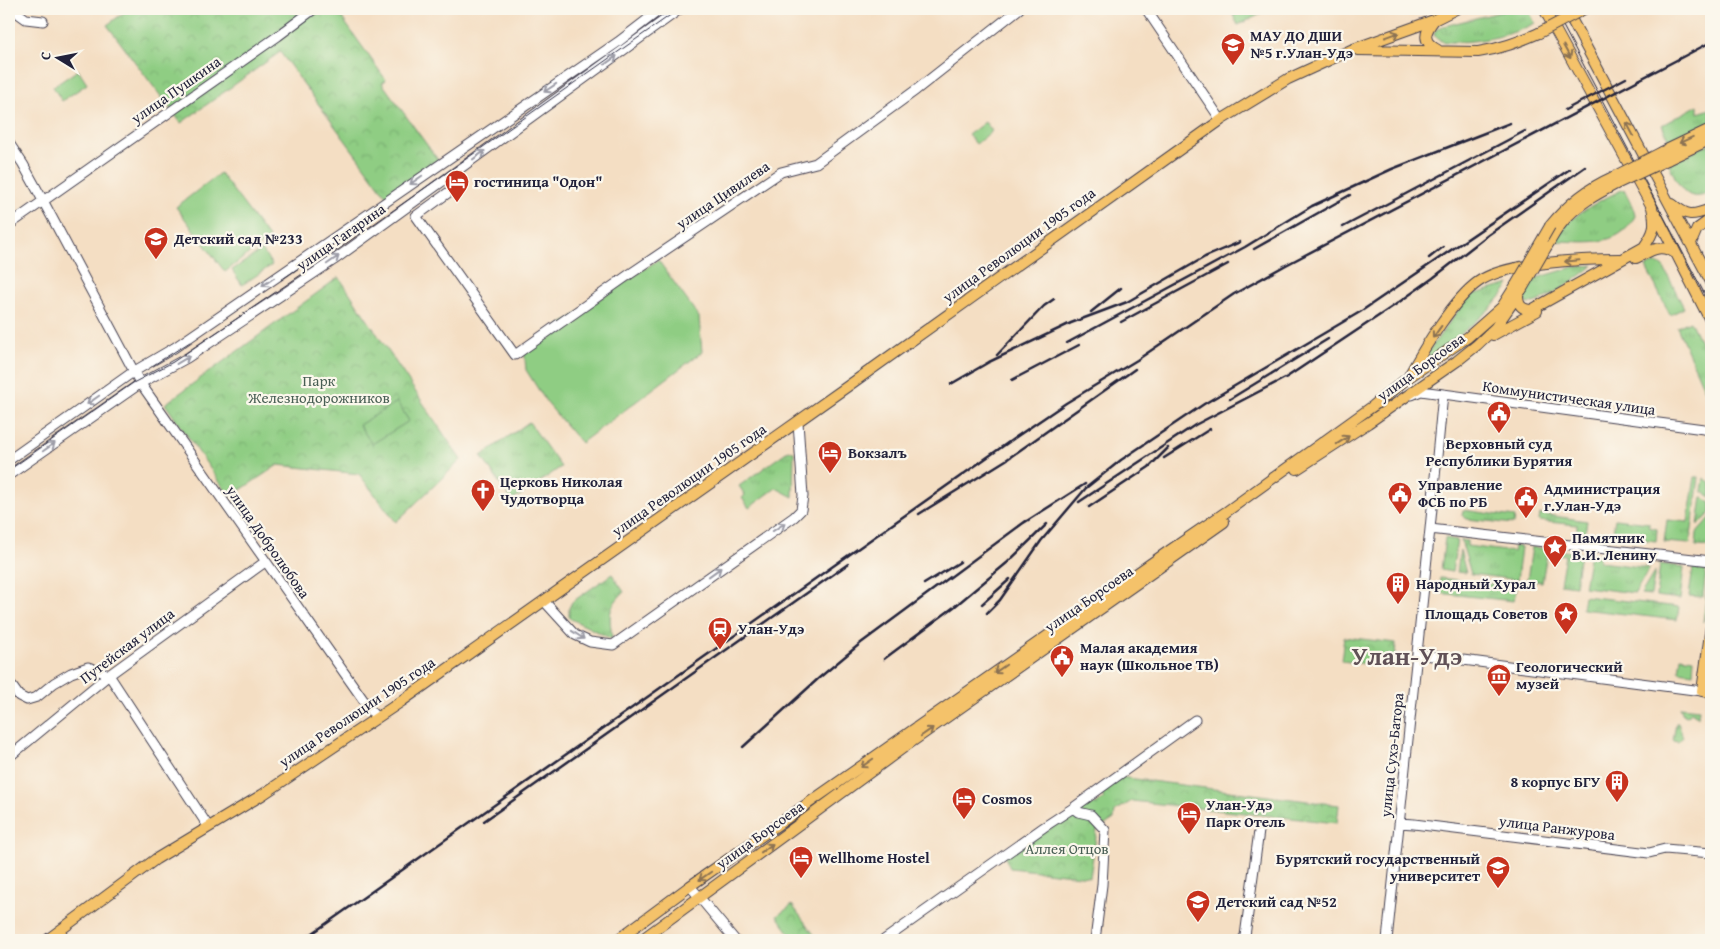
<svg xmlns="http://www.w3.org/2000/svg" width="1720" height="949" viewBox="0 0 1720 949" font-family="'Gentium Book Plus',serif">
<defs>
<pattern id="grass-tufts" width="24" height="20" patternUnits="userSpaceOnUse" patternTransform="scale(1.25)"><rect width="24" height="20" fill="#8fcd83"/><path d="M3 7l-1-3M5 7V3M7 7l1-3M15 17l-1-3M17 17v-4M19 17l1-3" fill="none" stroke="#7bb072"/></pattern>
<pattern id="park-crowns" width="20" height="18" patternUnits="userSpaceOnUse" patternTransform="scale(1.25)"><rect width="20" height="18" fill="#8fcd83"/><path d="M2 6a3 3 0 1 1 6 0M12 15a3 3 0 1 1 6 0" fill="none" stroke="#7bb072"/></pattern>
</defs>
<rect width="100%" height="100%" fill="#fbf7ec"/>
<filter id="ink" filterUnits="userSpaceOnUse"><feTurbulence type="fractalNoise" baseFrequency=".02" numOctaves="2"/><feDisplacementMap in="SourceGraphic" scale="10" xChannelSelector="R" yChannelSelector="G"/><feConvolveMatrix kernelMatrix="1 2 1 2 8 2 1 2 1" color-interpolation-filters="sRGB"/></filter>
<filter id="wash" filterUnits="userSpaceOnUse"><feTurbulence type="fractalNoise" baseFrequency=".0096" numOctaves="4" result="noise"/><feDisplacementMap in="SourceGraphic" scale="20" xChannelSelector="R" yChannelSelector="G"/><feGaussianBlur stdDeviation="1.12" result="paint"/><feColorMatrix in="noise" values="0 0 0 0 0 0 0 0 0 0 0 0 0 0 0 0 0 1.4 0 .05"/><feComposite in="paint" operator="in"/></filter>
<g filter="url(#wash)">
<rect width="100%" height="100%" fill="#f4dec3"/>
<path fill="url(#grass-tufts)" stroke="#58785f" d="M1512,9H1526L1531,15L1535,23C1510,36 1485,41 1457,42C1449,42 1441,43 1435,37L1434,32L1440,27Z
M1698,105V113L1711,109V124L1670,143L1662,125Z
M1711,144V192C1686,206 1678,184 1669,164L1698,149Z
M1624,189L1634,210L1635,216C1619,249 1584,241 1553,241C1560,233 1566,223 1575,217C1590,205 1607,197 1624,189Z
M1652,264H1659L1664,268L1684,308L1670,315L1646,267Z
M1594,265C1581,276 1544,303 1528,304L1524,301L1523,292L1530,280L1574,267Z
M1510,284C1491,314 1458,335 1430,357L1427,353L1463,304L1472,295Z
M1690,321L1711,364V404L1677,327Z
M529,422L561,467L512,501L481,456Z
M789,450L794,452L793,497L776,488L749,508L742,498L745,495L739,486Z
M1695,477H1699L1690,544L1664,542L1667,520L1688,522Z
M1704,478L1711,483V497L1702,491Z
M1702,497L1711,503V513L1698,525Z
M1463,510L1515,517L1514,524L1467,519L1462,515Z
M1540,514L1587,521L1585,533L1577,532V525L1539,521Z
M1711,517L1709,547L1696,546L1697,533Z
M1615,519L1649,523V527L1657,529L1656,541L1604,535V531L1613,532Z
M1445,538L1457,540L1452,572L1441,570Z
M1461,540L1467,541V546L1513,552L1514,546L1521,547L1517,580L1471,574Z
M1532,547L1580,553L1575,586L1560,584L1565,555L1547,553L1542,582L1527,580Z
M1460,550L1466,573L1457,572Z
M1590,553L1599,555V562L1649,568L1635,593L1584,587Z
M1660,564L1684,567L1680,599L1656,596Z
M1693,568L1704,570L1706,571L1703,597L1689,596Z
M1655,571L1651,595L1641,594Z
M1709,573C1716,586 1709,610 1703,622Z
M612,574L624,592C606,609 610,616 612,639L569,618V608L572,602Z
M1440,578L1516,587L1514,601L1438,593Z
M1584,596L1679,607L1677,620L1582,609Z
M1681,657L1694,659L1693,673L1679,671Z"/>
<path fill="url(#park-crowns)" stroke="#58785f" d="M129,9H354L342,18L386,80L382,83L438,160L387,197L280,52L181,123L107,25Z
M339,277L461,460L396,522L359,474L278,465L230,497L165,404Z
M1344,637L1396,643L1394,667L1341,661Z
M1680,707L1699,709L1698,717L1691,712L1686,716L1683,715Z
M1676,723H1678L1683,737L1678,742L1673,741Z
M1119,777L1339,805L1337,823L1132,801L1115,811L1114,819L1097,830L1090,877L1010,868L1004,855L1044,827L1050,829L1074,813L1094,804L1096,805L1104,798L1100,794Z
M792,905L818,940H795L777,916Z"/>
<path fill="#8fcd83" stroke="#58785f" d="M1246,9H1259L1261,14L1238,25L1233,15Z
M78,70L87,84L62,101L53,87Z
M985,122L992,131L976,144L968,135Z
M220,173L269,238L225,272L176,207Z
M262,250L272,265L242,285L232,270Z
M658,260L699,317L702,352L581,443L547,403L526,370L524,349Z
M397,402L409,421L372,444L359,425Z"/>
</g>
<g filter="url(#ink)">
<g fill="none" stroke-linecap="round" stroke-linejoin="round">
<defs>
<path id="minor" d="M1146,9L1221,120
M19,14L26,19L43,21
M9,143L23,164L40,195L139,381L376,718
M448,178L456,187L416,216L515,355L627,276L781,172L816,163L916,90L1019,9
M9,225L278,36L314,9
M1412,395L1421,391L1711,430
M9,460L133,372L174,348L618,42L661,9
M9,475L141,383L187,358L334,260L680,9
M1430,529L1711,561
M544,601L575,635L590,642L613,645L794,517L801,510L803,496L798,422
M1417,654L1702,691
M9,682L19,696L27,700L37,697L54,683L71,673L88,667L109,675L208,826
M9,757L109,675L265,562
M1399,823L1414,824L1649,853L1665,849L1711,853
M690,886L735,940
M884,940L1044,827L1073,808
M1095,940L1102,885L1105,830L1091,815L1078,812L1073,808L1195,720
M1242,940L1245,936L1259,831
M1387,940L1430,529L1443,394"/>
<path id="major" d="M1566,9L1711,282
M1434,20C1424,33 1422,42 1438,50
M1358,50L1478,52C1500,49 1518,42 1539,33
M1662,152L1706,131L1711,130
M1667,160L1711,139
M1672,204C1688,217 1692,216 1711,209
M1656,214L1711,322
M1550,226C1567,205 1588,188 1613,177
M1691,243L1697,229L1711,219
M1547,246C1552,238 1556,230 1562,223C1576,205 1597,194 1616,184
M1636,258C1651,251 1659,243 1675,253
M1518,295C1518,305 1521,309 1531,310L1644,247C1655,231 1656,226 1652,207L1544,9
M1493,335L1537,311
M1410,374C1424,348 1454,299 1478,282C1506,262 1585,259 1620,259
M1297,469L1368,423L1457,361L1477,345L1495,328L1522,289
M1711,626L1702,691L1711,692
M47,940L156,859L262,795L402,701L848,386L1221,120L1288,79L1351,50L1434,20L1456,9
M617,940L690,886L1166,553L1226,512L1373,406L1409,377L1468,337L1502,307L1516,285
M641,940L903,748L1224,522"/>
</defs>
<use href="#minor" stroke="#423e4f" stroke-width="11"/>
<use href="#major" stroke="#423e4f" stroke-width="12"/>
<use href="#minor" stroke="#fff" stroke-width="9"/>
<use href="#major" stroke="#f4c26a" stroke-width="10"/>
<path stroke="#22223b" stroke-width="1" d="M1554,9L1711,306
M281,280L341,239
M152,366L190,342
M9,470L133,383L173,362L317,264L679,9"/>
<path stroke="#22223b" stroke-width="2.5" d="M1565,110L1626,78
M1343,227L1525,131
M1254,249L1350,195
M1429,258L1443,247
M1091,312L1121,288
M1121,322L1228,264
M1067,343L1245,247L1312,206L1392,169L1510,123
M997,355L1044,306L1054,299
M1012,380L1079,345
M951,384L989,362L1071,323L1127,302L1205,257L1240,242
M1230,399L1328,339
M1164,458L1210,429
M1079,502L1195,425L1287,377L1395,305L1433,278L1488,235L1585,167
M1089,507L1149,467L1168,448
M919,514L1006,460L1135,369
M1022,524L1085,484
M924,584L960,562
M982,604L1010,579
M987,613L1000,600L1041,541L1086,488L1121,460L1204,404L1360,312L1570,169
M884,659L954,607L1008,562L1047,524
M743,747L819,678L861,643L1026,521
M484,821L848,564
M303,940L1016,437L1066,403L1137,360L1234,294L1286,265L1711,42"/>
<defs>
<path id="major-bridge" d="M1539,33L1584,9
M1613,177L1662,152
M1616,184L1667,160
M1516,285L1550,226
M1522,289L1547,246"/>
</defs>
<use href="#major-bridge" stroke="#423e4f" stroke-width="12" stroke-linecap="butt"/>
<use href="#major-bridge" stroke="#f4c26a" stroke-width="10"/>
</g>
<defs><path id="oneway-shaft" d="M-6 0H5M1.5-3L5.5 0L1.5 3" fill="none" stroke-width="1.6" stroke-linecap="round" stroke-linejoin="round" transform="scale(1.25)"/></defs>
<g stroke="#8b7252">
<use href="#oneway-shaft" transform="translate(1392 35) rotate(-20)"/>
<use href="#oneway-shaft" transform="translate(1567 52) rotate(61)"/>
<use href="#oneway-shaft" transform="translate(1630 129) rotate(-118)"/>
<use href="#oneway-shaft" transform="translate(1686 140) rotate(155)"/>
<use href="#oneway-shaft" transform="translate(1572 261) rotate(175)"/>
<use href="#oneway-shaft" transform="translate(1437 332) rotate(126)"/>
<use href="#oneway-shaft" transform="translate(1343 440) rotate(-33)"/>
<use href="#oneway-shaft" transform="translate(1000 669) rotate(145)"/>
<use href="#oneway-shaft" transform="translate(927 732) rotate(-35)"/>
<use href="#oneway-shaft" transform="translate(867 763) rotate(145)"/>
<use href="#oneway-shaft" transform="translate(767 848) rotate(-36)"/>
<use href="#oneway-shaft" transform="translate(705 876) rotate(145)"/>
</g>
<g stroke="#9c9ca7">
<use href="#oneway-shaft" transform="translate(611 60) rotate(-36)"/>
<use href="#oneway-shaft" transform="translate(550 88) rotate(146)"/>
<use href="#oneway-shaft" transform="translate(479 155) rotate(-36)"/>
<use href="#oneway-shaft" transform="translate(416 180) rotate(145)"/>
<use href="#oneway-shaft" transform="translate(333 260) rotate(-35)"/>
<use href="#oneway-shaft" transform="translate(268 282) rotate(145)"/>
<use href="#oneway-shaft" transform="translate(183 360) rotate(-31)"/>
<use href="#oneway-shaft" transform="translate(93 400) rotate(145)"/>
<use href="#oneway-shaft" transform="translate(49 447) rotate(-35)"/>
<use href="#oneway-shaft" transform="translate(779 527) rotate(-34)"/>
<use href="#oneway-shaft" transform="translate(715 572) rotate(-36)"/>
<use href="#oneway-shaft" transform="translate(578 635) rotate(34)"/>
</g>
</g>
<defs>
<symbol id="school-pin" viewBox="-11 -11 22 30"><path d="M0 17L-7.5 6A9.5 9.5 0 1 1 7.5 6Z" fill="#c8321e" stroke="#fbf7ec"/><path d="M0-5L7-2L0 1L-7-2ZM-4 1L0 2.5L4 1V4Q0 6-4 4Z" fill="#fff"/></symbol>
<symbol id="hotel-pin" viewBox="-11 -11 22 30"><path d="M0 17L-7.5 6A9.5 9.5 0 1 1 7.5 6Z" fill="#c8321e" stroke="#fbf7ec"/><path d="M-6-4.5h1.5V1H6V5H4.5V3h-9V5H-6ZM-4 0a1.8 1.8 0 1 1 3.6 0ZM.5 0V-2.5h3Q6-2.5 6 0Z" fill="#fff"/></symbol>
<symbol id="civic-pin" viewBox="-11 -11 22 30"><path d="M0 17L-7.5 6A9.5 9.5 0 1 1 7.5 6Z" fill="#c8321e" stroke="#fbf7ec"/><path d="M-.6-6.5H3V-4.5H.6V-3L4-1V1h2V6H-6V1h2V-1L-.6-3ZM-1.2 2.5V6h2.4V2.5Z" fill="#fff"/></symbol>
<symbol id="church-pin" viewBox="-11 -11 22 30"><path d="M0 17L-7.5 6A9.5 9.5 0 1 1 7.5 6Z" fill="#c8321e" stroke="#fbf7ec"/><path d="M-1.2-6h2.4v3.5h3.3v2.4h-3.3V6h-2.4V-.1h-3.3v-2.4h3.3Z" fill="#fff"/></symbol>
<symbol id="sight-pin" viewBox="-11 -11 22 30"><path d="M0 17L-7.5 6A9.5 9.5 0 1 1 7.5 6Z" fill="#c8321e" stroke="#fbf7ec"/><path d="M0-6L1.8-2.2L6-1.7L2.9 1.2L3.7 5.4L0 3.3L-3.7 5.4L-2.9 1.2L-6-1.7L-1.8-2.2Z" fill="#fff"/></symbol>
<symbol id="building-pin" viewBox="-11 -11 22 30"><path d="M0 17L-7.5 6A9.5 9.5 0 1 1 7.5 6Z" fill="#c8321e" stroke="#fbf7ec"/><path d="M-4-6H4V6H1V3H-1V6H-4ZM-2.5-4.3h1.7v1.8h-1.7ZM.8-4.3h1.7v1.8H.8ZM-2.5-1h1.7V.8h-1.7ZM.8-1h1.7V.8H.8Z" fill="#fff"/></symbol>
<symbol id="station-pin" viewBox="-11 -11 22 30"><path d="M0 17L-7.5 6A9.5 9.5 0 1 1 7.5 6Z" fill="#c8321e" stroke="#fbf7ec"/><path d="M-3-6H3Q5-6 5-4V2Q5 4 3 4L4.5 6H3L1.5 4h-3L-3 6H-4.5L-3 4Q-5 4-5 2V-4Q-5-6-3-6ZM-3.5-4v3h7v-3ZM-3.5 1v1.5H-2V1ZM2 1v1.5H3.5V1Z" fill="#fff"/></symbol>
<symbol id="museum-pin" viewBox="-11 -11 22 30"><path d="M0 17L-7.5 6A9.5 9.5 0 1 1 7.5 6Z" fill="#c8321e" stroke="#fbf7ec"/><path d="M0-6L6-3V-2H-6V-3ZM-5-1h2V3h-2ZM-1-1h2V3h-2ZM3-1h2V3H3ZM-6 4H6V6H-6Z" fill="#fff"/></symbol>
<symbol id="university-pin" viewBox="-11 -11 22 30"><path d="M0 17L-7.5 6A9.5 9.5 0 1 1 7.5 6Z" fill="#c8321e" stroke="#fbf7ec"/><path d="M0-5L7-2L0 1L-7-2ZM-4 1L0 2.5L4 1V4Q0 6-4 4Z" fill="#fff"/></symbol>
</defs>
<g fill-rule="evenodd">
<use href="#school-pin" x="1219" y="31" width="28" height="38"/>
<use href="#hotel-pin" x="443" y="168" width="28" height="38"/>
<use href="#school-pin" x="142" y="225" width="28" height="38"/>
<use href="#civic-pin" x="1485" y="399" width="28" height="38"/>
<use href="#hotel-pin" x="816" y="439" width="28" height="38"/>
<use href="#church-pin" x="469" y="477" width="28" height="38"/>
<use href="#civic-pin" x="1386" y="480" width="28" height="38"/>
<use href="#civic-pin" x="1512" y="484" width="28" height="38"/>
<use href="#sight-pin" x="1541" y="533" width="28" height="38"/>
<use href="#building-pin" x="1384" y="570" width="28" height="38"/>
<use href="#sight-pin" x="1552" y="600" width="28" height="38"/>
<use href="#station-pin" x="706" y="615" width="28" height="38"/>
<use href="#civic-pin" x="1048" y="643" width="28" height="38"/>
<use href="#museum-pin" x="1485" y="662" width="28" height="38"/>
<use href="#building-pin" x="1603" y="768" width="28" height="38"/>
<use href="#hotel-pin" x="950" y="785" width="28" height="38"/>
<use href="#hotel-pin" x="1175" y="800" width="28" height="38"/>
<use href="#hotel-pin" x="787" y="844" width="28" height="38"/>
<use href="#university-pin" x="1484" y="854" width="28" height="38"/>
<use href="#school-pin" x="1184" y="888" width="28" height="38"/>
</g>
<g text-anchor="middle" stroke-width="4.5" stroke-linejoin="round" paint-order="stroke">
<g font-size="15" font-weight="bold" fill="#22223b" stroke="#fbf7ec" text-anchor="start">
<text x="1250" y="41">МАУ ДО ДШИ<tspan x="1250" dy="17">№5 г.Улан-Удэ</tspan></text>
<text x="474" y="187">гостиница "Одон"</text>
<text x="174" y="244">Детский сад №233</text>
<text x="1499" y="449" text-anchor="middle">Верховный суд<tspan x="1499" dy="17">Республики Бурятия</tspan></text>
<text x="848" y="458">Вокзалъ</text>
<text x="500" y="487">Церковь Николая<tspan x="500" dy="17">Чудотворца</tspan></text>
<text x="1418" y="490">Управление<tspan x="1418" dy="17">ФСБ по РБ</tspan></text>
<text x="1544" y="494">Администрация<tspan x="1544" dy="17">г.Улан-Удэ</tspan></text>
<text x="1572" y="543">Памятник<tspan x="1572" dy="17">В.И. Ленину</tspan></text>
<text x="1416" y="589">Народный Хурал</text>
<text x="1548" y="619" text-anchor="end">Площадь Советов</text>
<text x="738" y="634">Улан-Удэ</text>
<text x="1080" y="653">Малая академия<tspan x="1080" dy="17">наук (Школьное ТВ)</tspan></text>
<text x="1516" y="672">Геологический<tspan x="1516" dy="17">музей</tspan></text>
<text x="1600" y="787" text-anchor="end">8 корпус БГУ</text>
<text x="982" y="804">Cosmos</text>
<text x="1206" y="810">Улан-Удэ<tspan x="1206" dy="17">Парк Отель</tspan></text>
<text x="818" y="863">Wellhome Hostel</text>
<text x="1480" y="864" text-anchor="end">Бурятский государственный<tspan x="1480" dy="17">университет</tspan></text>
<text x="1216" y="907">Детский сад №52</text>
</g>
<g font-size="15" fill="#22223b" stroke="#fbf7ec">
<text transform="translate(176 90) rotate(-35)" y="5">улица Пушкина</text>
<text transform="translate(723 195) rotate(-34)" y="5">улица Цивилева</text>
<text transform="translate(341 237) rotate(-35)" y="5">улица Гагарина</text>
<text transform="translate(1019 245) rotate(-36)" y="5">улица Революции 1905 года</text>
<text transform="translate(1421 367) rotate(-36)" y="5">улица Борсоева</text>
<text transform="translate(1569 398) rotate(8)" y="5">Коммунистическая улица</text>
<text transform="translate(689 480) rotate(-35)" y="5">улица Революции 1905 года</text>
<text transform="translate(268 542) rotate(55)" y="5">улица Добролюбова</text>
<text transform="translate(1089 599) rotate(-35)" y="5">улица Борсоева</text>
<text transform="translate(127 646) rotate(-37)" y="5">Путейская улица</text>
<text transform="translate(357 712) rotate(-34)" y="5">улица Революции 1905 года</text>
<text transform="translate(1392 755) rotate(-84)" y="5">улица Сухэ-Батора</text>
<text transform="translate(1557 828) rotate(7)" y="5">улица Ранжурова</text>
<text transform="translate(760 835) rotate(-36)" y="5">улица Борсоева</text>
</g>
<g font-size="15" fill="#485e54" stroke="#fbf7ec">
<text x="319" y="386">Парк<tspan x="319" dy="17">Железнодорожников</tspan></text>
<text x="1067" y="854">Аллея Отцов</text>
</g>
<g font-size="25" font-weight="bold" fill="#605157" stroke="#fbf7ec">
<text x="1407" y="665">Улан-Удэ</text>
</g>
</g>
<rect width="1720" height="949" fill="none" stroke="#fbf7ec" stroke-width="30"/>
<g transform="translate(58 58) rotate(280)" stroke="#fbf7ec" stroke-width="4" paint-order="stroke">
<path d="M0-4L9 19L0 12L-9 19Z" fill="#22223b"/>
<text y="-8" font-size="14" font-weight="bold" text-anchor="middle" fill="#22223b">С</text>
</g>
</svg>
